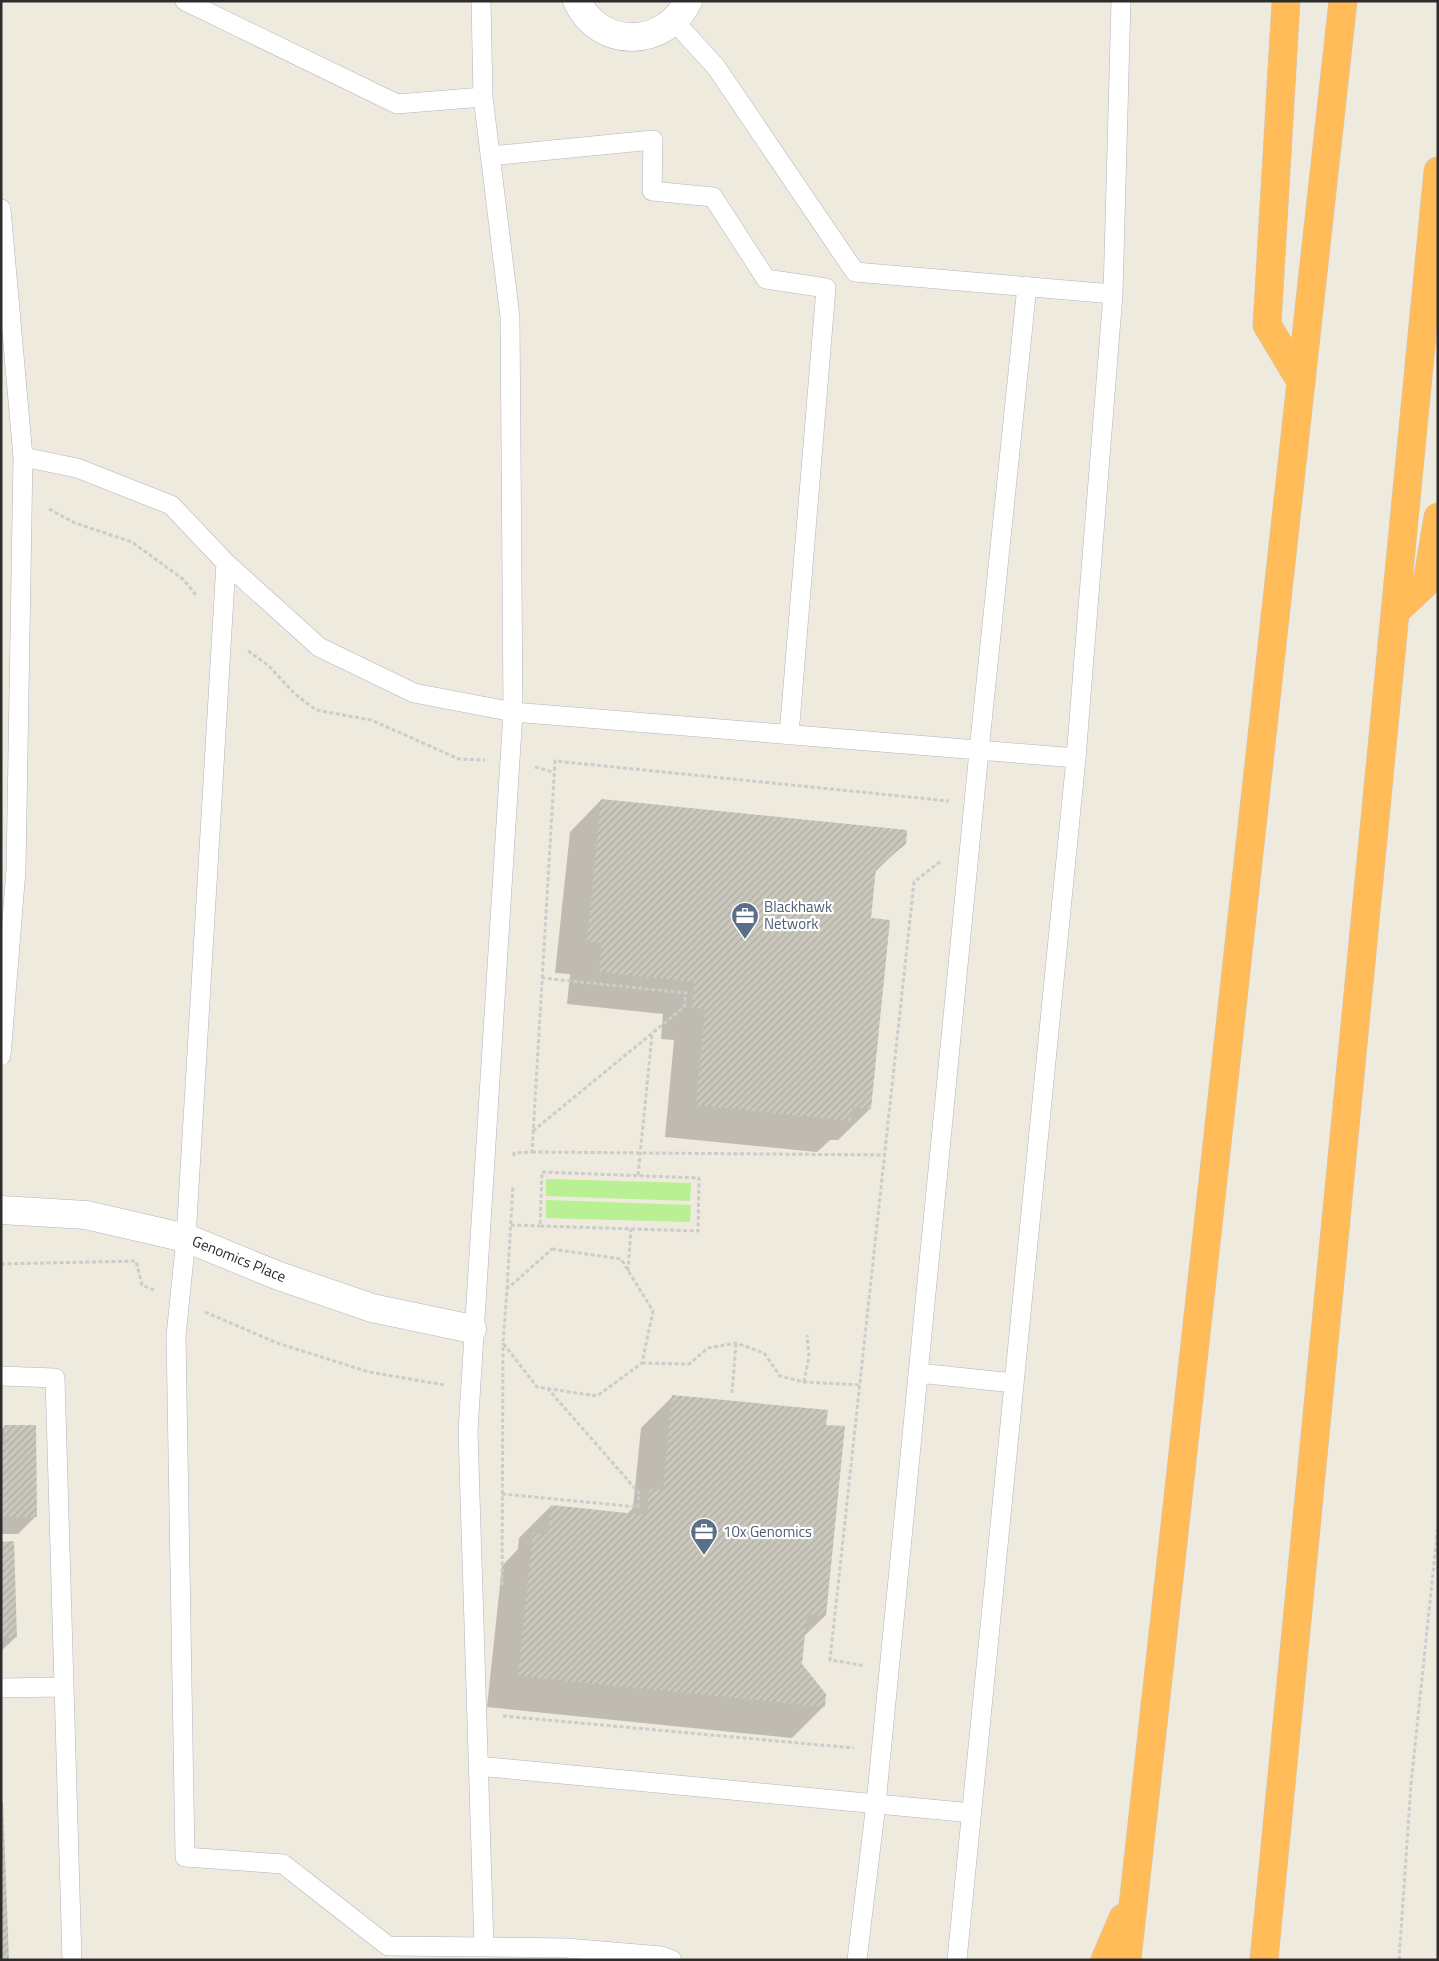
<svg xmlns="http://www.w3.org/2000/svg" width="1439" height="1961" viewBox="0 0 1439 1961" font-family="'Titillium Web',sans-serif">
<defs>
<pattern id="building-hatch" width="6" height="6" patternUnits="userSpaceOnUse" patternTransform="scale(1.25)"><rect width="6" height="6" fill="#cac7bd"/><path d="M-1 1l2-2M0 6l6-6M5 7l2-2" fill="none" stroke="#aeaba3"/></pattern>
</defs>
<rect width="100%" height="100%" fill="#efeade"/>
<path fill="#b9f093" d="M546,1179L691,1183L690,1201L546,1196Z
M546,1200L691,1205L690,1222L546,1218Z"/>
<path fill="#0003" d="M601,800L905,843L874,873L870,919V1109L838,1140H830L817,1152L665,1137L674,1040L661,1039L663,1014L567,1004L570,974L555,973L570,832Z
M673,1396L824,1426L825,1616L803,1637L800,1665L824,1706L792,1738L487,1707L502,1566L518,1549L519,1538L551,1506L627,1514L633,1508L641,1428Z
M5,1426L35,1517L18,1534H1V1430Z
M1,1543L16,1637L1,1651Z"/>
<path fill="url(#building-hatch)" d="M601,799L907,830L906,844L876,868L871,918L890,920L871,1109L852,1107L851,1121L696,1105L705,1009L692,1007L694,982L599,972L602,943L587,941Z
M672,1395L828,1410L826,1425L845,1426L826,1616L807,1614L802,1664L826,1694L825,1707L518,1676L533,1533L548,1534L551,1505L647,1515L649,1489L663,1491Z
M4,1425H36L37,1517H1V1446H4Z
M14,1541L17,1638H1V1542Z
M1,1802H3L9,1960H1Z"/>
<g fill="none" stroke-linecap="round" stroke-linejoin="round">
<defs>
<path id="service" d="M185,1L397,104L483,97
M481,1L483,97L510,317L513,712L468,1431L484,1947
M674,21L716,67L855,272L1113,294L1076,758
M490,156L653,140L652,191L713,197L766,279L826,288L789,735
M1,209L23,457
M1113,294L1121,1
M226,563L186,1238L176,1336L185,1857L283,1864L388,1946L566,1948L661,1956L672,1960
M1,1056L16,870L23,457L77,468L171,505L226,563L319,647L414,693L513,712L1076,758L957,1960
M918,1373L1014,1383
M1,1376L55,1378L72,1960
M1,1688L64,1687
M478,1766L972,1813
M857,1960L876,1804L979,751L1027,286"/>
<path id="minor" d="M577,1C600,50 665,48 688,1
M1,1210L86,1215L186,1238L279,1276L372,1308L472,1329"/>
<path id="motorway" d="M1286,1L1267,325L1300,380
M1395,612L1427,582L1438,517
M1105,1960L1123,1918
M1127,1960L1343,1
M1264,1960L1438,171"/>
</defs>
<use href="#service" stroke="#b2b2c1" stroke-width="20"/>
<use href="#minor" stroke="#b2b2c1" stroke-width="29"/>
<use href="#motorway" stroke="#ccc" stroke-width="29"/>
<path stroke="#ccc" stroke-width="3" stroke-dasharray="4 2.5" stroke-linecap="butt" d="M49,509L75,523L132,542L183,579L196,595
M248,651L268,665L295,694L316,710L371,720L459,759L485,760
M535,767L553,772
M533,1131L684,1007L686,993L542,978
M532,1152L885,1155
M514,1156V1153L532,1152L555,761L949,801
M542,1172L699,1178L698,1231L540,1226Z
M638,1175L652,1035
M511,1225L540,1226
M552,1249L621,1259L653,1311L642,1363L597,1396L537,1387L503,1343L507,1289Z
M1,1264L136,1261L142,1285L154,1290
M628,1271L631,1229
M507,1289L513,1185
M205,1312L277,1343L369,1372L445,1385
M642,1363L689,1364L708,1348L736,1343L764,1353L780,1376L804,1382L860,1385
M804,1382L809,1356L807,1335
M732,1393L736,1343
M502,1494L638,1507L639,1493L548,1389
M502,1585L503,1343
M861,1667V1665L830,1660L914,882L941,861
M503,1716L854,1748
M1399,1960L1411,1784L1438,1525"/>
<use href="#service" stroke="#fff" stroke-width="19"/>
<use href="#minor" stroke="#fff" stroke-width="28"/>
<use href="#motorway" stroke="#ffbc59" stroke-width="28"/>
</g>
<defs>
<symbol id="office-pin" viewBox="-11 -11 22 30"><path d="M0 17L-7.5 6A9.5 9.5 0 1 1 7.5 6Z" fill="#5c6f8a" stroke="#fff"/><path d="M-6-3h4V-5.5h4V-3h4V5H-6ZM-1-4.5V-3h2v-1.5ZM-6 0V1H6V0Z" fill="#fff"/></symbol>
</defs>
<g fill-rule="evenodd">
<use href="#office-pin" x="729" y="900" width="32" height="43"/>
<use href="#office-pin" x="688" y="1516" width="32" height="43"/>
</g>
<g text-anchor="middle" stroke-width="4.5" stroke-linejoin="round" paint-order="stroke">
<g font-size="15" fill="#4e5e75" stroke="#fff" text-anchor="start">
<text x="764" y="912">Blackhawk<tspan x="764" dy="17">Network</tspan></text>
<text x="723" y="1537">10x Genomics</text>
</g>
<g font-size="15" fill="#2c2c2c" stroke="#fff">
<text transform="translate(239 1259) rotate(22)" y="5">Genomics Place</text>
</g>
</g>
<rect width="1439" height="1961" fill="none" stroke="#2c2c2c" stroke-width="5"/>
</svg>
